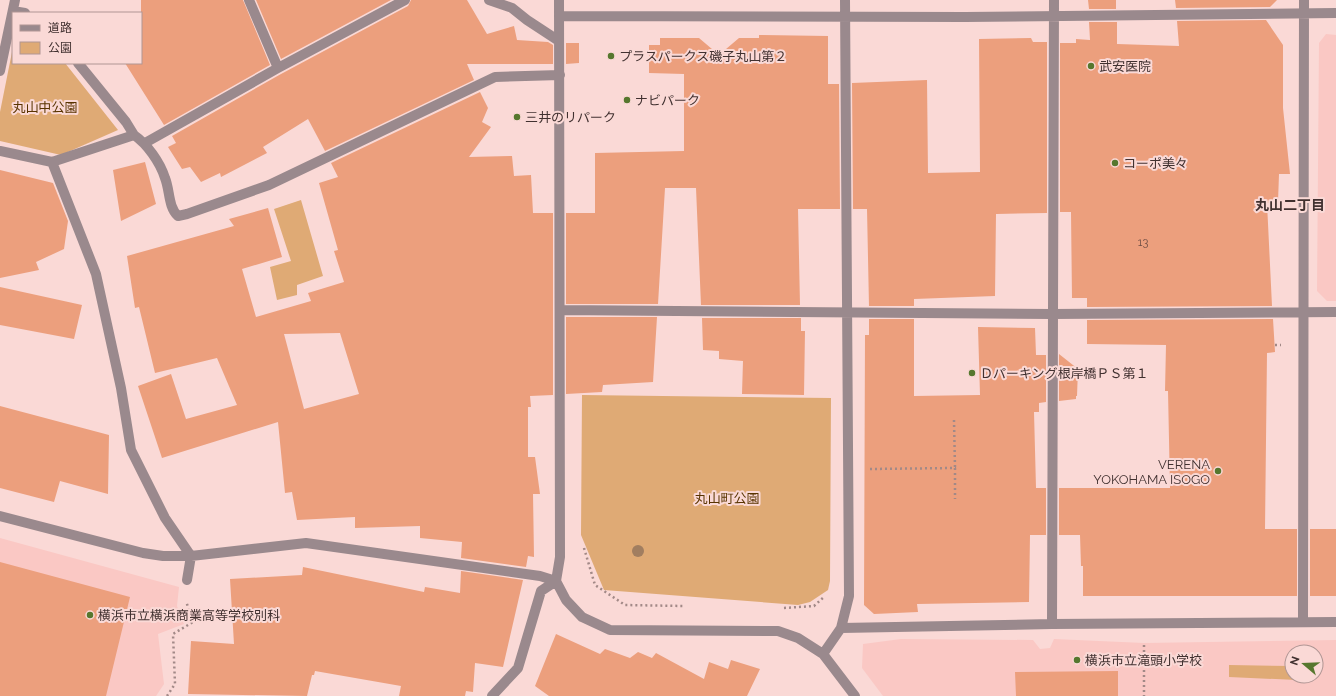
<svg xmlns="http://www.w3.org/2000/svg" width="1336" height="696" viewBox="0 0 1336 696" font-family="Raleway,'Noto Sans JP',sans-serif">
<rect width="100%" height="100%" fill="#fad9d6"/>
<path fill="#fac8c4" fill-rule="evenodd" d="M1326,34L1336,35V301H1327L1317,291L1319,43Z
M0,538L179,587L177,606L184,624L158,634L164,684L156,696H0Z
M901,639L1033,640L1040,649L1050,648L1054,639L1144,643L1336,640V696H883L862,668L863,644ZM1292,652H1316V676H1292Z"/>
<path fill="#dfaa75" d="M13,47V63H65L118,130L61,155L0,141V112Z
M301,200L323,276L297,285V295L277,300L270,267L291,261L274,209Z
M582,395L831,398L830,581L828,590L810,602L798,605L604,590L581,535Z
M1229,665L1292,666V676H1297V680L1229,677Z"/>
<path fill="#ec9f7d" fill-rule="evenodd" d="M141,0H243L270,65L164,125L125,63H141Z
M256,0H391L281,59Z
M411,0H467L487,34L514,26L517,40L548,42L553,45V64H467L474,80L325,151L308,119L263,147L267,153L221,177L220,173L201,182L190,167L182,169L168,147L176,143L172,136L281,74L408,6Z
M1088,0H1116V9H1089Z
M1175,0H1277L1270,7L1176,8Z
M1266,20L1283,45V108L1290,174H1279L1278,202L1267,203L1272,306L1087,307V298H1072L1071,212H1060V43H1076V39L1090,40L1089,22H1117V44L1179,46L1177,21Z
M759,35L828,36V84H839L840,209H798L800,305H701L696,188H665L658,304H566V213H595V153L684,151V74L649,73V45H660V38H699L719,55L739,38H759Z
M1031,38L1033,42H1047V213L996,214L995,296L914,299V306H869L867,209H853L852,83L927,80L928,173L980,172L979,39Z
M566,43H579V63L566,64Z
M480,92L488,108L482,122L491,127L469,157L512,156L514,176L531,175L533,213H553V395L530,396L531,407H528V457H535L540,494H533L534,557L528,556L526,567L461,558L462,542L420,538V526L355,528V517L297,520L292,492L285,493L278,422L162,458L138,386L171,374L186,419L237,405L217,358L155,373L139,307L135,308L127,256L234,226L229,219L268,208L282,257L242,269L256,317L311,301L308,293L344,282L334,251L338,250L319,183L338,177L331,163ZM340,333L359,394L304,409L284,334Z
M145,162L156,204L121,221L113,170Z
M0,170L53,183L68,221L64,249L36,262L39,270L0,278Z
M0,287L82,305L74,339L0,325Z
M566,317H657L653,382L603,385L602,392L566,394Z
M702,318H801V331H805L804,395L742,394L743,361L719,359V351L703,350Z
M869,319H914V396L980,395L978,327L1035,328L1036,355H1046V402L1039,403V412H1034L1036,488H1046V535H1030L1029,602L917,604L918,612L874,614L864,605L865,335H869Z
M1273,319L1275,352L1267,353L1265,529H1297V596H1083V566H1081L1080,535H1059V488H1170L1168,391H1165L1166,345L1087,344V320Z
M1059,354L1078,369L1077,396H1076V399L1059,401Z
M0,406L109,435L108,494L60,481L54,502L0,488Z
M1310,529H1336V596H1310Z
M0,562L130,597L106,696H0Z
M303,567L424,592L425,587L460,593L461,571L523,580L503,667L475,663L473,692L466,691L465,696H399L401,686L315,671L314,675H312L307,696L188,694L191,641L234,644L230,579L302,575Z
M556,634L600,654L605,649L630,658L638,652L652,658L656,653L704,679L709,662L728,669L731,660L760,669L747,696H549L535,686Z
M1118,671V696H1016L1015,672Z"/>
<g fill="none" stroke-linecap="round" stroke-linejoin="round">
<path stroke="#a28987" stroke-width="2.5" stroke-dasharray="2 3" stroke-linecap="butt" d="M1275,345H1281
M954,420L955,468
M870,469L955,468V499
M584,548L595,585L625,605L683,606
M784,608L814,606L825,596
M1144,645V696
M167,696L175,684L173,634L193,622L186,601"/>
<path stroke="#9a898d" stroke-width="10" d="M249,0L278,68
M489,0L512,8L527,20L559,41
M559,0L560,557L556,581L566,600L582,617L610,630L778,631L798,638L823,654L855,696
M13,11L25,13
M559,16L965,17L1336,13
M78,63L126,122L134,135
M0,71L15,0
M145,143L278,68L405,0
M0,151L52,162L134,135C147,144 160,162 165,178C170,190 168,207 178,216L187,214L269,185L495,77L560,75
M52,162L96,274L121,388L131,450L165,518L191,556L187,580
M560,310L1052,314L1336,312
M0,516L143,553L163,556H191L306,543L540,576L556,581
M1303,621L1304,0
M1052,624L1054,0
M841,628L1052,624L1336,622
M823,654L841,628L849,596L845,0
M492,696L518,668L541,591L556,581"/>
</g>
<circle fill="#a17e60" cx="638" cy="551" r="6"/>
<g fill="#56772e" stroke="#fad9d6" stroke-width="1.5">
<circle cx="611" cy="56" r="4"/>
<circle cx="1091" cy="66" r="4"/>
<circle cx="627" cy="100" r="4"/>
<circle cx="517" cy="117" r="4"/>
<circle cx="1115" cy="163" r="4"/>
<circle cx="972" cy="373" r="4"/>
<circle cx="1218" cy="471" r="4"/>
<circle cx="90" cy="615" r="4"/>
<circle cx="1077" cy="660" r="4"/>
</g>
<g text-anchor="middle" stroke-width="4" stroke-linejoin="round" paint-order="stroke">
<g font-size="11" fill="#6c4c43">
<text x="1143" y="246">13</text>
</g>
<g font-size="13" fill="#413130" stroke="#fad9d6" text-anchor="start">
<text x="619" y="61">プラスパークス磯子丸山第２</text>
<text x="1099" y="71">武安医院</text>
<text x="635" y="105">ナビパーク</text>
<text x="525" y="122">三井のリパーク</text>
<text x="1123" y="168">コーポ美々</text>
<text x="980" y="378">Ｄパーキング根岸橋ＰＳ第１</text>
<text x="1210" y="469" text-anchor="end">VERENA<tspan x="1210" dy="15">YOKOHAMA ISOGO</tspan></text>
<text x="98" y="620">横浜市立横浜商業高等学校別科</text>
<text x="1085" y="665">横浜市立滝頭小学校</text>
</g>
<g font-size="13" fill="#593400" stroke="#fad9d6">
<text x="45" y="112">丸山中公園</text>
<text x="727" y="503">丸山町公園</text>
</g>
<g font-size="14" font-weight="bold" fill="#413130" stroke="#fad9d6">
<text x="1290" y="210">丸山二丁目</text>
</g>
</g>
<rect x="12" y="12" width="130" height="52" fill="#fad9d6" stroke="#b09694"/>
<rect x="20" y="25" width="20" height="6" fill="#9a898d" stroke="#b09694"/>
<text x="48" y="32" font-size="12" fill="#413130">道路</text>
<rect x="20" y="42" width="20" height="12" fill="#dfaa75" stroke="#b09694"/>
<text x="48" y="52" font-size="12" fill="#413130">公園</text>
<g transform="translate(1304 664) rotate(289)"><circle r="19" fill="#fad9d6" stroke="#b09694"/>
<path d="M0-3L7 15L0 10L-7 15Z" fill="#56772e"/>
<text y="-6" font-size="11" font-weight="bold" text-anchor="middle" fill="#413130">N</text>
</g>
</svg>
